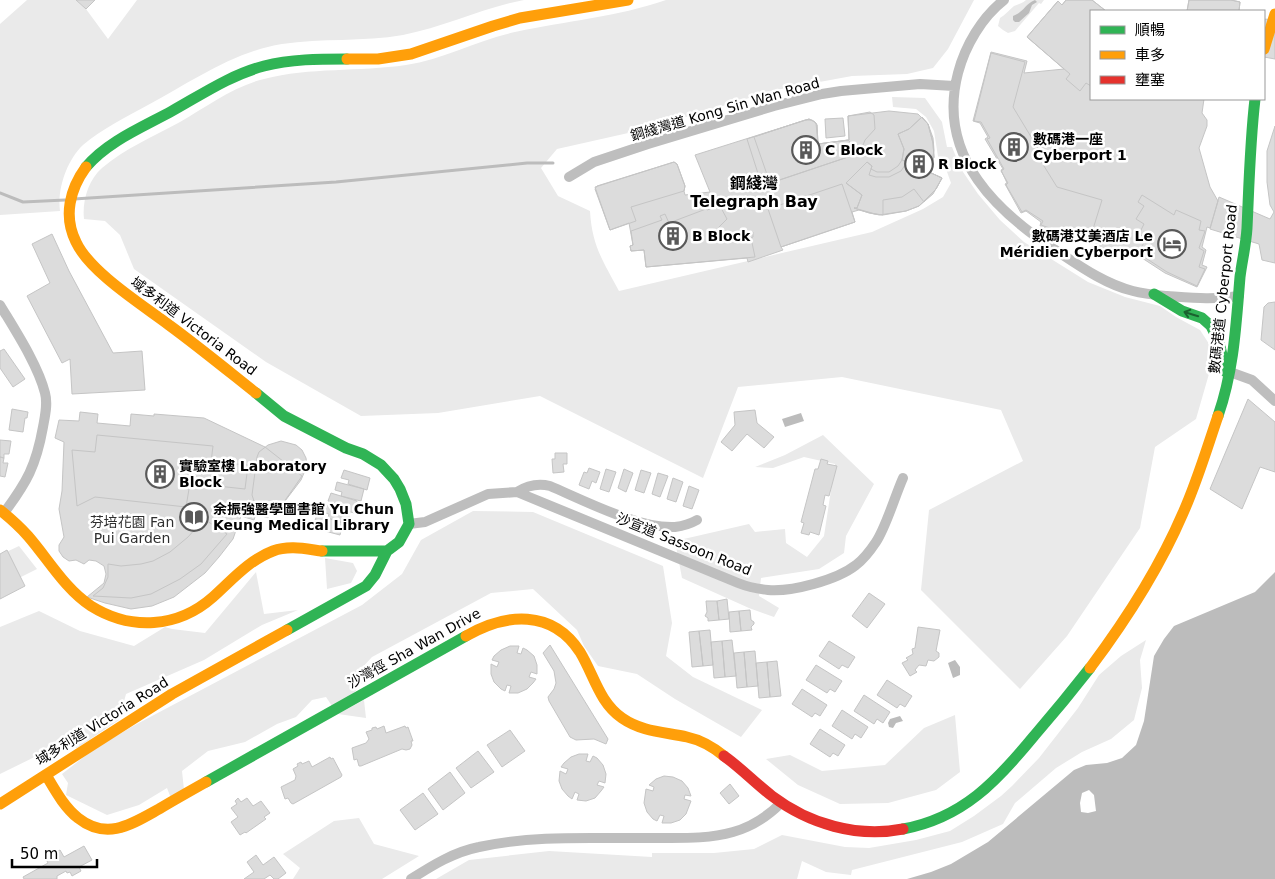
<svg xmlns="http://www.w3.org/2000/svg" width="1275" height="879" viewBox="0 0 1275 879" font-family="'DejaVu Sans','Noto Sans TC',sans-serif">
<rect width="100%" height="100%" fill="#fff"/>
<path fill="#eaeaea" d="M27,0H76L86,9L108,39L137,0H524C482,8 445,27 403,35C363,42 322,38 282,44C233,52 191,82 148,105C128,116 100,130 83,145C67,160 57,189 60,211L0,215V24Z
M666,0H974L948,49L933,68L907,74L852,76L776,90L646,129L557,149L541,168L558,196L590,211C592,246 603,261 619,291L872,232L923,209L943,197L951,183L946,169L939,163L934,131L926,117L916,109L893,107L892,97L925,98L942,122L947,147H952L961,169L978,194L1000,220L1024,242L1088,282L1125,297L1160,306L1176,317L1200,330L1215,353L1196,419L1155,447L1140,528L1067,636L1020,689L921,590L929,510L1023,461L1001,410L842,377L738,387L703,478L540,396L438,413L361,416L266,362L134,269L120,235L105,221L84,219C82,202 88,180 102,168C124,149 154,136 180,122C206,107 234,86 264,79C310,67 359,72 406,65C444,59 478,40 515,32C565,21 617,17 666,0Z
M1026,0H1044L1041,4L1039,3L1015,31L1008,33L1003,30L998,26L1000,18C1005,15 1009,10 1014,6C1018,4 1022,4 1026,0Z
M823,435L874,484L846,536L844,553L819,569L761,578L759,596L779,608L774,617L749,608L682,578L675,541L749,524L755,532L785,529L786,543L807,557L824,536L835,464L804,457L773,468L755,467L785,455Z
M473,511L533,512L663,566L672,623L666,656L693,677L762,710L741,737L675,699L637,674L598,666L584,646L577,630L533,589L491,593L372,657L360,670L362,683L352,695L332,706L326,697L312,700L296,717L277,724L245,742L208,751L182,771L185,799L174,806L167,788L139,805L107,815L66,795L68,783L62,774L94,749L135,725L362,605L402,574L421,540Z
M19,546L37,569L19,578L0,555Z
M325,558L353,563L357,571L351,583L327,589Z
M256,572L264,614L298,610L262,625L204,660L126,694L119,720L77,748L57,746L0,774V627L39,611L80,631L134,646L165,627L172,629L205,633Z
M1146,640L1140,660L1142,688L1134,720L1111,739L1082,752L1056,768L1015,803L1003,824L962,842L852,870L851,875L826,872L802,861L797,879H436L469,860L549,851L652,857V853H714L754,849L782,835L845,847L869,848L916,840L950,831L974,816L1001,796L1012,786L1039,758L1078,708L1099,675L1121,656Z
M364,700L366,718L338,714Z
M955,715L960,772L936,790L888,803L840,804L798,785L766,759L790,755L822,771L885,765L924,728Z
M359,818L374,844L419,856L382,879H293L300,868L283,854L334,821Z"/>
<path fill="#bcbcbc" fill-rule="evenodd" d="M1035,0L1037,2L1032,5L1029,13L1019,22H1015L1013,20V16C1024,12 1025,4 1035,0Z
M801,413L804,421L785,427L782,419Z
M1275,572V879H907L931,872L951,864L988,842L1074,770L1086,765L1107,763L1122,758L1136,745L1144,721L1154,656L1164,639L1174,626L1255,592ZM1089,790L1094,795L1096,811L1088,813L1081,812L1080,803L1082,793Z
M955,660L960,667V675L953,678L948,663Z
M900,716L903,721L896,723L893,728L889,727L888,723L890,719Z"/>
<g fill="none" stroke-linecap="round" stroke-linejoin="round">
<path stroke="#bcbcbc" stroke-width="3" d="M0,193L23,202L65,200
M74,199L336,182L527,163H553"/>
</g>
<path fill="#dcdcdc" stroke="#c5c5c5" d="M76,0H95L86,9Z
M1066,0H1092L1106,11H1091V86L1086,83L1080,91L1066,79L1070,74L1027,37L1058,1L1062,5Z
M1066,0H1092L1106,11H1091V99H1204L1202,113L1207,120V126L1199,148L1210,187L1218,201L1210,228L1207,227L1202,247L1206,250L1202,265L1207,267L1197,287L1165,273L1142,258L1136,257L1124,258L1113,253L1103,249L1092,240L1090,244L1040,226L1041,222L1026,211L1021,213L1005,184L1007,183L1001,170L1003,169L985,139L988,137L980,123L973,121L991,52L1027,61L1024,73L1064,69L1027,37L1058,1L1062,5Z
M1189,0H1231L1240,2L1239,11H1187Z
M1189,0H1231L1240,2L1239,11H1187Z
M1264,19L1275,20V59L1264,57Z
M991,53L1025,62L1013,107L1042,155L1039,158L1057,187L1102,200L1089,242L1041,225L1043,221L1026,210L1022,212L1006,185L1008,183L1001,171L1004,169L987,139L990,138L981,122L974,121Z
M889,111L918,114L928,124L933,138L934,150L932,162L929,172L942,178L933,194L919,206L906,211L883,215L874,214L859,210L852,212L855,222L781,247L783,250L748,262L747,258L646,267L644,250L631,251L630,246L633,245L629,223L610,230L595,189L597,186L674,162L677,164L685,186L684,191L685,195L710,192L695,155L809,119L815,122L817,125L818,144L849,140L848,116Z
M870,112L874,115L875,129L865,140L860,153L762,186L747,139L809,119L815,122L817,125L818,144L849,140L848,116Z
M922,117L928,124L933,143L934,157L929,172L942,178L936,189L924,202L914,189L902,197L883,200V215L869,213L854,208H857L862,195L846,183L867,162L872,166L869,175L876,177H889L901,171L907,162L902,160L904,149L898,134L909,129Z
M922,117L928,124L933,143L934,157L929,172L942,178L936,189L919,206L906,211L879,215L854,208H857L862,195L846,183L867,162L872,166L871,169L877,172H889L898,166L902,160L904,149L898,134L909,129Z
M843,118L845,136L826,138L825,119Z
M805,120H812L816,123L818,144L848,140L850,142L854,155L770,183L754,137Z
M1275,126V263L1262,260L1259,244L1210,229L1219,197L1270,219L1274,212L1270,205L1267,182V151Z
M674,162L677,164L685,186L684,191L631,207L636,221L610,230L595,187Z
M842,184L855,222L781,247L768,209Z
M1142,195L1174,215L1176,210L1201,221L1199,230L1205,231L1199,248L1204,251L1199,267L1205,269L1197,286L1167,272L1138,253L1146,239L1139,234L1144,224L1136,219L1144,206L1138,202Z
M720,206L727,219L714,232L716,239L740,236V233L753,232V237L751,238L755,257L646,267L644,250L631,251L630,246L633,245L631,231L662,220L660,216L665,214L669,223L706,209L707,210L713,208L714,209Z
M52,234L69,271L113,353L142,351L145,390L72,394L70,359L62,363L27,296L50,283L32,244Z
M1275,302V350L1261,340L1264,307L1268,303Z
M4,349L25,379L13,387L0,368V351Z
M235,357L248,367L241,369V364L236,365Z
M1248,399L1275,422V472L1260,467L1242,509L1210,489Z
M12,409L28,412L27,418H25L23,432L9,430Z
M755,410L757,423L774,437L764,448L747,434L732,451L721,442L735,425L734,412Z
M80,412L98,414L97,423L130,426L131,414L154,416V414L204,418L265,447L302,476L279,509H271L268,518L256,514L254,520L241,516L233,539L219,557L205,573L174,597L152,606L131,609L105,603L87,597L104,583L106,574L104,566L96,561L89,560L84,564L76,560L69,561L63,557L59,551V545L64,537L59,509L62,491L64,442L55,438L59,420L79,421Z
M97,435L213,446L211,462L248,465L245,489L190,483L186,507L95,497L77,506L72,450L95,452Z
M0,440L11,441L9,454H4V458L0,457Z
M281,441L296,445L302,450L306,458L307,466L301,480L279,509L275,510L254,501L252,495L257,457L259,452L268,445Z
M555,453H567V464H563L564,472L553,473L552,459H555Z
M0,457L4,458L3,463H8L5,477L0,476Z
M821,459L828,461L827,464L837,466L829,496L825,495L823,505L826,506L819,535L810,532L809,535L801,533L804,523L801,522L815,469H818Z
M589,468L600,472L596,483L592,481L589,489L579,485L584,472L587,473Z
M606,469L616,472L609,492L600,489Z
M624,469L633,473L626,492L618,488Z
M344,470L370,478L367,490L348,484L349,480L341,478Z
M641,470L651,473L644,493L635,490Z
M658,473L668,476L660,497L652,494Z
M673,478L683,482L676,502L667,499Z
M337,482L364,489L361,501L341,496L342,492L335,490Z
M689,486L699,490L692,509L683,506Z
M331,493L357,501L354,513L335,507L336,503L328,501Z
M324,504L350,512L347,524L328,518L329,514L321,512Z
M317,515L343,523L340,535L321,530L322,525L314,523Z
M204,519L227,534L201,564L180,579L151,594L131,598L93,596L103,588L108,577V564L121,566L141,564L153,561L170,552L188,537Z
M7,550L25,586L0,599V554Z
M869,593L885,604L867,628L852,616Z
M727,599L729,619L719,620L717,601Z
M706,601H717L719,620L708,621V618L705,616L707,612Z
M750,610L751,620L754,622V624L751,627L752,630L741,631L739,611Z
M739,611L741,631L730,632L729,612Z
M918,627L940,630L936,651L939,653V657L934,661L928,660L926,666L919,665L915,670L917,672L910,676L902,663L908,660L906,658L913,654L912,649L915,648Z
M710,630L713,665L703,666L699,631Z
M699,631L703,666L692,667L689,632Z
M732,640L736,676L725,677L722,641Z
M722,641L725,677L714,678L711,642Z
M829,641L855,657L848,668L842,665L839,669L819,656Z
M550,645L608,739L606,744L594,739L576,740L570,737L549,701L548,697L554,689L556,683L554,671L543,653Z
M510,646H519L517,653L521,654L523,648L527,650L534,656L537,665V674L531,672L529,677L536,679L533,683L527,689L518,693H509L511,686L507,685L505,691L501,689L494,682L491,674V664L497,667L499,662L492,660L494,656L501,650Z
M755,651L758,686L747,687L744,652Z
M744,652L747,687L737,688L734,653Z
M777,661L781,696L770,697L767,662Z
M767,662L770,697L759,698L756,663Z
M816,665L842,681L835,692L830,689L827,693L806,680Z
M887,680L912,696L905,707L900,704L897,708L877,695Z
M802,689L827,705L820,716L815,713L812,717L792,704Z
M864,695L890,712L883,723L877,719L874,724L854,711Z
M842,710L868,727L861,738L855,734L852,739L832,726Z
M384,726L386,733L405,726L406,728L408,727L413,741H411L412,745L410,749L406,750L402,749L361,766H359L357,759L354,760L352,748L366,743L369,739L366,732L372,730V728L376,727L377,729Z
M820,729L845,745L838,756L833,753L830,757L810,744Z
M510,730L525,751L502,767L487,745Z
M478,751L494,772L471,788L456,768Z
M579,754H588L586,761L590,762L593,756L597,758L603,765L606,774L605,783L599,781L597,785L604,787L601,791L595,798L586,801L577,800L579,794L575,792L572,799L568,796L562,789L559,781L560,771L566,774L568,769L561,767L564,763L571,757Z
M330,757L331,759L333,758L342,775L341,777L293,804L291,803L288,798L285,799L281,787L295,780L296,776L293,769L298,766L297,764L301,762L302,764L309,761L312,767Z
M450,772L465,793L443,810L428,789Z
M664,776L673,777L682,781L688,788L691,796L685,795L684,799L691,801L686,814L680,820L671,823H662L664,816L660,815L657,821L653,819L647,812L644,803L646,789L653,791L654,787L649,785L656,779Z
M730,784L739,796L729,804L720,793Z
M423,793L438,814L415,830L400,810Z
M238,798L241,802L247,798L253,806L261,801L270,813L264,817L266,819L246,833L245,832L240,835L231,822L238,817L231,808L237,804L235,801Z
M84,846L92,860L79,867L81,871L72,876L70,872L67,873L66,871L57,876V879H24L23,877L48,863L44,855L53,850L55,853L60,850L64,857Z
M256,855L263,865L274,857L286,873L278,879H274L270,875L264,879H244L254,872L247,862Z"/>
<g fill="none" stroke-linecap="round" stroke-linejoin="round">
<path stroke="#bebebe" stroke-width="10" d="M1004,0C982,17 965,46 958,73C936,157 998,214 1063,255C1084,269 1108,285 1133,291C1144,294 1156,295 1167,296C1194,298 1212,300 1239,296
M569,177L594,162L648,144L774,106L822,94L841,91L920,84L954,86
M0,305C15,330 38,365 45,393C48,404 45,416 43,427C36,466 27,482 4,513
M1230,372L1252,380L1275,401
M517,492C528,485 538,483 550,486C583,500 639,529 675,527C683,526 690,524 697,520
M409,524L425,522L488,494L517,492L738,583C748,587 758,589 768,590C792,592 837,580 856,565C864,559 870,551 876,542C886,527 895,496 903,478
M411,879C433,865 454,852 479,847C537,834 599,839 657,838C682,838 709,839 733,832C751,827 768,816 781,803"/>
<path stroke="#30b455" stroke-width="11" d="M86,167C108,141 143,127 172,111C201,95 230,75 264,66C291,59 319,59 347,59
M1154,294L1182,311L1202,318L1211,326L1219,342L1226,372
M256,393L284,416L346,448L363,454L381,465L394,479L400,489L406,504L409,524L399,542L387,551L375,575L366,586L287,630
M1218,416C1234,370 1236,325 1240,277C1242,261 1246,245 1247,228C1249,185 1250,142 1255,99
M322,551H387
M206,782L466,636
M903,829C963,818 997,781 1034,736C1053,714 1072,691 1090,668"/>
<path stroke="#ff9f0a" stroke-width="11" d="M1264,49L1275,14
M347,59H378L411,54L493,26L520,18L628,0
M86,167C70,189 63,216 76,242C90,272 141,304 169,325C199,347 227,370 256,393
M0,510C10,518 19,526 28,536C48,559 65,589 91,606C131,631 178,628 213,597C232,580 249,560 273,551C289,545 306,549 322,551
M466,636C506,613 552,609 580,652C594,675 599,702 622,718C642,732 665,732 687,737C701,740 713,747 724,756
M1090,668C1126,620 1159,569 1183,513C1197,482 1207,448 1218,416
M46,775C55,790 64,807 78,818C107,841 132,824 159,809C174,800 190,791 206,782
M0,804L172,694L287,630"/>
<path stroke="#e5322d" stroke-width="11" d="M724,756C741,768 755,783 772,796C809,824 857,838 903,829"/>
</g>
<defs><path id="oneway-shaft" d="M-6 0H5M1.5-3L5.5 0L1.5 3" fill="none" stroke-width="1.6" stroke-linecap="round" stroke-linejoin="round" transform="scale(1.25)"/></defs>
<use stroke="#1a632f" href="#oneway-shaft" transform="translate(1191 314) rotate(-163)"/>
<defs>
<symbol id="building-ring" viewBox="-11 -11 22 22"><circle r="9.5" fill="#fff" stroke="#595959" stroke-width="1.5"/><path d="M-4-6H4V6H1V3H-1V6H-4ZM-2.5-4.3h1.7v1.8h-1.7ZM.8-4.3h1.7v1.8H.8ZM-2.5-1h1.7V.8h-1.7ZM.8-1h1.7V.8H.8Z" fill="#595959"/></symbol>
<symbol id="hotel-ring" viewBox="-11 -11 22 22"><circle r="9.5" fill="#fff" stroke="#595959" stroke-width="1.5"/><path d="M-6-4.5h1.5V1H6V5H4.5V3h-9V5H-6ZM-4 0a1.8 1.8 0 1 1 3.6 0ZM.5 0V-2.5h3Q6-2.5 6 0Z" fill="#595959"/></symbol>
<symbol id="library-ring" viewBox="-11 -11 22 22"><circle r="9.5" fill="#fff" stroke="#595959" stroke-width="1.5"/><path d="M-6-4Q-3-5.5-.7-3.5V5Q-3 3-6 4ZM6-4Q3-5.5 .7-3.5V5Q3 3 6 4Z" fill="#595959"/></symbol>
</defs>
<g fill-rule="evenodd">
<use href="#building-ring" x="998" y="131" width="32" height="32"/>
<use href="#building-ring" x="790" y="134" width="32" height="32"/>
<use href="#building-ring" x="903" y="148" width="32" height="32"/>
<use href="#building-ring" x="657" y="220" width="32" height="32"/>
<use href="#hotel-ring" x="1156" y="228" width="32" height="32"/>
<use href="#building-ring" x="144" y="458" width="32" height="32"/>
<use href="#library-ring" x="178" y="501" width="32" height="32"/>
</g>
<g text-anchor="middle" stroke-width="5" stroke-linejoin="round" paint-order="stroke">
<g font-size="14" fill="#000" stroke="#fff">
<text transform="translate(725 109) rotate(-16)" y="5">鋼綫灣道 Kong Sin Wan Road</text>
<text transform="translate(1223 289) rotate(-84)" y="5">數碼港道 Cyberport Road</text>
<text transform="translate(194 326) rotate(37)" y="5">域多利道 Victoria Road</text>
<text transform="translate(684 544) rotate(22)" y="5">沙宣道 Sassoon Road</text>
<text transform="translate(414 648) rotate(-29)" y="5">沙灣徑 Sha Wan Drive</text>
<text transform="translate(102 721) rotate(-32)" y="5">域多利道 Victoria Road</text>
</g>
<g font-size="14" font-weight="bold" fill="#000" stroke="#fff" text-anchor="start">
<text x="1033" y="144">數碼港一座<tspan x="1033" dy="16">Cyberport 1</tspan></text>
<text x="825" y="155">C Block</text>
<text x="938" y="169">R Block</text>
<text x="692" y="241">B Block</text>
<text x="1153" y="241" text-anchor="end">數碼港艾美酒店 Le<tspan x="1153" dy="16">Méridien Cyberport</tspan></text>
<text x="179" y="471">實驗室樓 Laboratory<tspan x="179" dy="16">Block</tspan></text>
<text x="213" y="514">余振強醫學圖書館 Yu Chun<tspan x="213" dy="16">Keung Medical Library</tspan></text>
</g>
<g font-size="14" fill="#2f2f2f" stroke="#fff">
<text x="132" y="527">芬培花園 Fan<tspan x="132" dy="16">Pui Garden</tspan></text>
</g>
<g font-size="16" font-weight="bold" fill="#000" stroke="#fff">
<text x="754" y="189">鋼綫灣<tspan x="754" dy="18">Telegraph Bay</tspan></text>
</g>
</g>
<rect x="1090" y="10" width="175" height="90" fill="#ffffff" stroke="#999999"/>
<rect x="1100" y="26" width="25" height="8" fill="#30b455" stroke="#999999"/>
<text x="1135" y="35" font-size="15" fill="#000000">順暢</text>
<rect x="1100" y="51" width="25" height="8" fill="#ff9f0a" stroke="#999999"/>
<text x="1135" y="60" font-size="15" fill="#000000">車多</text>
<rect x="1100" y="76" width="25" height="8" fill="#e5322d" stroke="#999999"/>
<text x="1135" y="85" font-size="15" fill="#000000">壅塞</text>
<path d="M12 859v8h85v-8" fill="none" stroke="#000000" stroke-width="2.5"/>
<text x="20" y="859" font-size="15" fill="#000000" stroke="#ffffff" stroke-width="4" paint-order="stroke">50 m</text>
</svg>
